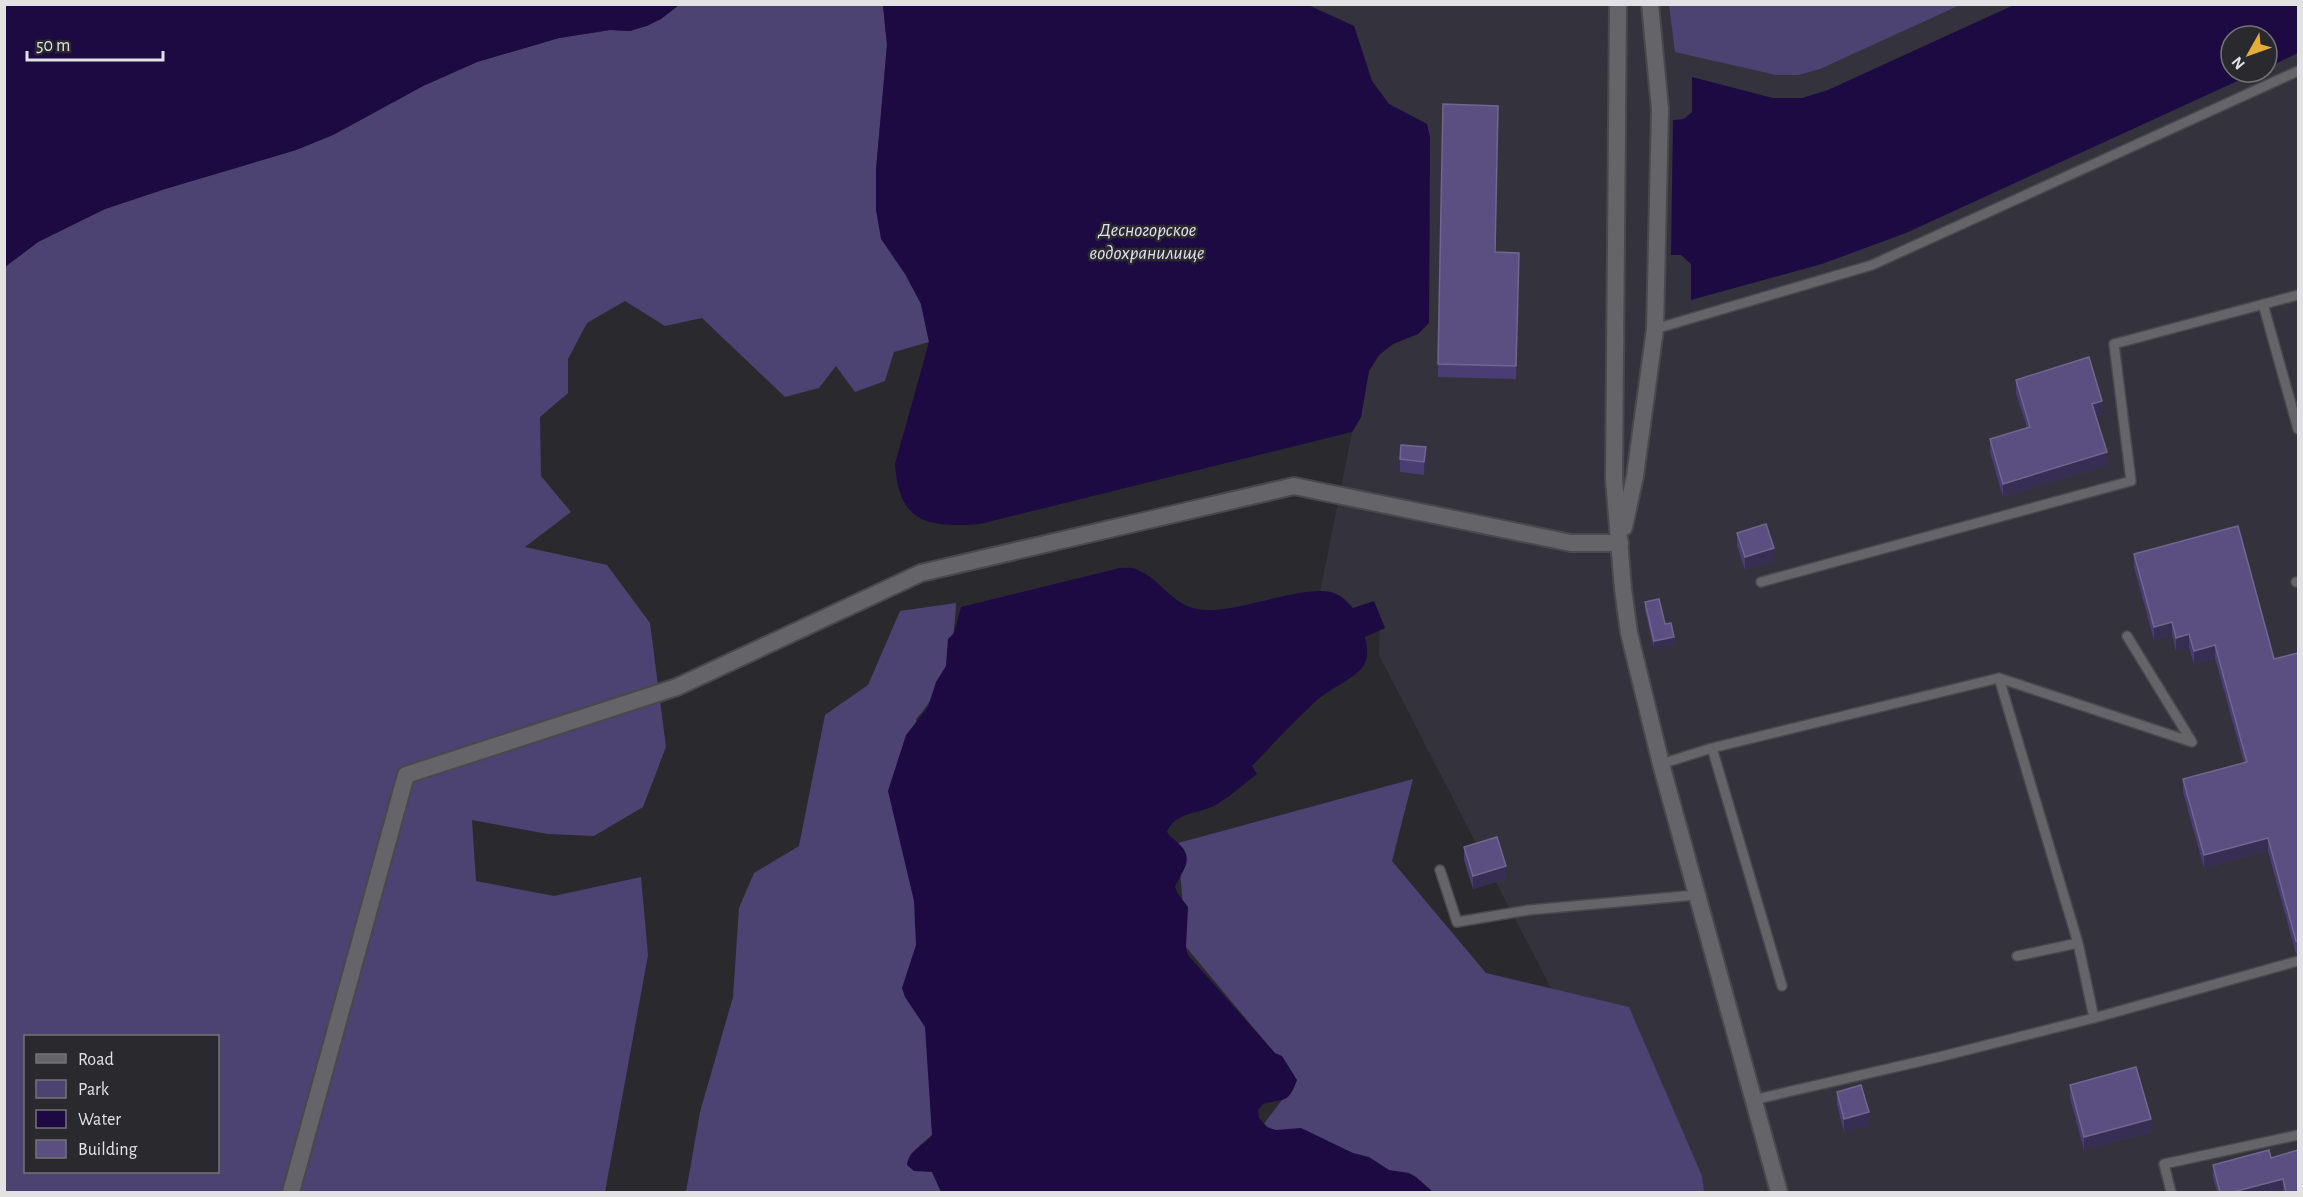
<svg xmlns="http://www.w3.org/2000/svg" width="2303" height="1197" viewBox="0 0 2303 1197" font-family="'Alegreya Sans',sans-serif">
<rect width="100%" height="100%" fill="#2a2a2e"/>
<path fill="#34333d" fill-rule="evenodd" d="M1306,5H2298V1192H1656L1379,655L1380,631L1319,597L1352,433L1361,417L1369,371L1379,355L1393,344L1418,334L1429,322L1430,137L1427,124L1389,104L1372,81L1354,26ZM2231,36H2267V72H2231Z"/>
<path fill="#4c4372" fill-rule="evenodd" d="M679,5H883L887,45L876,170V210L921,304L929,342L894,352L885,381L855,392L836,366L819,388L785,397L702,318L665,326L625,301L587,323L568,359V393L540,417L541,476L571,512L525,547L607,565L650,623L666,747L643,807L594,836L548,834L472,820L476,881L554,896L641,877L648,955L605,1192H5V267L38,242L105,209L165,189L296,150L333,135L423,86L477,62L559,38L610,30L630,31L661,19ZM26,1036H218V1172H26Z
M1669,5V4L1960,5L1820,69L1798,75H1776L1675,52Z
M956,603C954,646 946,687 916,719L946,1037L932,1135L919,1146L937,1179L941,1192H686L700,1112L733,997L739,908L754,873L799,846L825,715L868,685L900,611Z
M1413,779L1392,861L1486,973L1629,1007L1702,1176L1704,1192H1421L1263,1125L1297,1080L1186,947L1178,843Z"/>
<path fill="#1e0a43" d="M5,4H679V5L661,19L647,26L630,31L610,30L559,38L477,62L423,86L333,135L296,150L165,189L105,209L38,242L5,267Z
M2016,4L2298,5V53L2267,68V36H2231V72H2257L1906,233L1822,264L1691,300V264L1681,255H1671L1673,120L1684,119L1692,112V77L1773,98H1802L1828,90Z
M883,5L1306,4L1354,26L1372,81L1389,104L1427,124L1430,137L1429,323L1418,334L1393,344L1379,355L1369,371L1361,417L1352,432L980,524C927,528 899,523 895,464L929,342L921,304L905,274L881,239L876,210V170L887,45Z
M1120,568C1126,568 1133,567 1138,570C1167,583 1173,612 1213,610C1247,609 1302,586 1331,592C1341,595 1347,601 1353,608L1374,601L1385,628L1365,637C1367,648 1370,658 1362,668C1349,682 1331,688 1317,700C1294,721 1273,744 1252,766L1257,774C1245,783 1233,794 1219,803C1203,814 1175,811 1167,832C1171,838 1176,840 1181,846C1195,861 1180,873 1175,887L1178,894L1188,907L1186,947L1188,955L1275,1053L1282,1056L1297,1080C1288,1104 1286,1098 1263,1104L1258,1110L1259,1118L1268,1128L1276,1130L1301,1128L1353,1153L1369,1157L1389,1170L1409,1173L1416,1177L1433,1192H941L932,1172L914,1171L907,1165C909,1149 923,1147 932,1135L925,1027L905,997L902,988L916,945L914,901L888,791L906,735L928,707L936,682L946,666L948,639L954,633L961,607Z"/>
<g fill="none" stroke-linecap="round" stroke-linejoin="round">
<defs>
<path id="service" d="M2263,304L2298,429
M1655,329L1872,265L2298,71
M1761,582L2131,481L2114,344L2298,295
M2296,582H2298
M1999,678L2078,943L2017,956
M1712,748L1782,986
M1661,764L1712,748L1999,678L2192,742L2127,636
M1440,870L1457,922L1529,910L1696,895
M2094,1018L2298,961
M1753,1100L1939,1057L2094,1018L2078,943
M2171,1192L2164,1164L2298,1135"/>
<path id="minor" d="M291,1192L406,775L677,687L921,573L1294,486L1571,543H1620"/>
<path id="tertiary" d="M1618,4L1614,479L1623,589L1629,633L1661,764L1779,1192
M1624,527L1635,476L1655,329L1660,109L1650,4"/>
</defs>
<use href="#service" stroke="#49484c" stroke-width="12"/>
<use href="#minor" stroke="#49484c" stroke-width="20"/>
<use href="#tertiary" stroke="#49484c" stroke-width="20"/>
<use href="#service" stroke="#656469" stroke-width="9"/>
<use href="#minor" stroke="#656469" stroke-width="16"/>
<use href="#tertiary" stroke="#656469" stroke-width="16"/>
</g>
<path fill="#4a3d74" d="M1443,104L1495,252L1519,253L1516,379L1438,377Z
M2016,380L2102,414L2096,416L2107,465L2003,497L1990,452V439L2027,428L2016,393Z
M1400,459L1426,460L1424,475L1400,472Z
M1737,533L1774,561L1745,570L1737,546Z
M2134,554L2274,659L2298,653V955L2296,954L2268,851L2204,868L2183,792V779L2244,763L2215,658L2194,664L2189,647L2176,651L2172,635L2154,640L2134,567Z
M1645,602L1665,624L1674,644L1654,649L1645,610Z
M1464,847L1506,879L1473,889L1464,860Z
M2070,1085L2151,1132L2084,1150L2070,1098Z
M1837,1092L1869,1125L1844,1132L1837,1105Z
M2271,1158L2298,1192H2217L2213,1178V1165Z"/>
<path fill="#372e53" d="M2102,401V414L2092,417V404Z
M1426,447V460L1424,475V462Z
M2107,452V465L2003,497V484Z
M1774,548V561L1745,570V557Z
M2172,622V635L2154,640V627Z
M2189,634V647L2176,651V638Z
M1674,637V644L1654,649V641Z
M2215,645V658L2194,664V651Z
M2268,838V851L2204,868V855Z
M1506,866V879L1473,889V876Z
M1869,1112V1125L1844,1132V1119Z
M2151,1119V1132L2084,1150V1137Z
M2283,1179V1192H2233Z"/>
<path fill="#5b4f81" stroke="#706690" stroke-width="1.5" d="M1443,104L1498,106L1495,252L1519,253L1516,366L1438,364Z
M2089,357L2102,401L2092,404L2107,452L2003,484L1990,439L2030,427L2016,380Z
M1401,445L1426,447L1424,462L1400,459Z
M1766,524L1774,548L1745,557L1737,533Z
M2238,526L2274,659L2298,653V942L2296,941L2268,838L2204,855L2183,779L2247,762L2215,645L2194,651L2189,634L2176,638L2172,622L2154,627L2134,554Z
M1659,599L1665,624L1671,623L1674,637L1654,641L1645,602Z
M1497,837L1506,866L1473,876L1464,847Z
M2136,1067L2151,1119L2084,1137L2070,1085Z
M1861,1085L1869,1112L1844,1119L1837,1092Z
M2269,1150L2271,1158L2298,1150V1192H2286L2283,1179L2233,1192H2220L2213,1165Z"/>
<g text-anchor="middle" stroke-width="5" stroke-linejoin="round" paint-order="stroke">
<g font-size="20" font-style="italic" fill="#e0def1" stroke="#2a2a2e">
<text x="1147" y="236">Десногорское<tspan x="1147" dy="23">водохранилище</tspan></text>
</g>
</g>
<rect width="2303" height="1197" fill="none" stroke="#e2e2e5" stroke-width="12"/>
<rect x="24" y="1035" width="195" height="138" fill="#2a2a2e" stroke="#747477" stroke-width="1.5"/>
<rect x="36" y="1054" width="30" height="9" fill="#656469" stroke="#747477" stroke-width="1.5"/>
<text x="78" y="1065" font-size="18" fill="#e2e2e5">Road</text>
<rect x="36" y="1080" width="30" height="18" fill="#4c4372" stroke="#747477" stroke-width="1.5"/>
<text x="78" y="1095" font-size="18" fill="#e2e2e5">Park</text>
<rect x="36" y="1110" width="30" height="18" fill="#1e0a43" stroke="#747477" stroke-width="1.5"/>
<text x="78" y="1125" font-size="18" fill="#e2e2e5">Water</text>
<rect x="36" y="1140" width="30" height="18" fill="#5b4f81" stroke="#747477" stroke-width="1.5"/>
<text x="78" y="1155" font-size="18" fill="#e2e2e5">Building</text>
<g transform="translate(2249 54) rotate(230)"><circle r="28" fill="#2a2a2e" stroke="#747477" stroke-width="1.5"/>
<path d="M0-4.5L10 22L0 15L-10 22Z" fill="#e5ad36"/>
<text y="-9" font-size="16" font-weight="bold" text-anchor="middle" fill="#e2e2e5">N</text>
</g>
<path d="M27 51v9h136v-9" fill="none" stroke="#e2e2e5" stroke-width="3"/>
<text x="36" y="51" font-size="18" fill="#e2e2e5" stroke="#2a2a2e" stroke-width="4.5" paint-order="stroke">50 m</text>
</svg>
